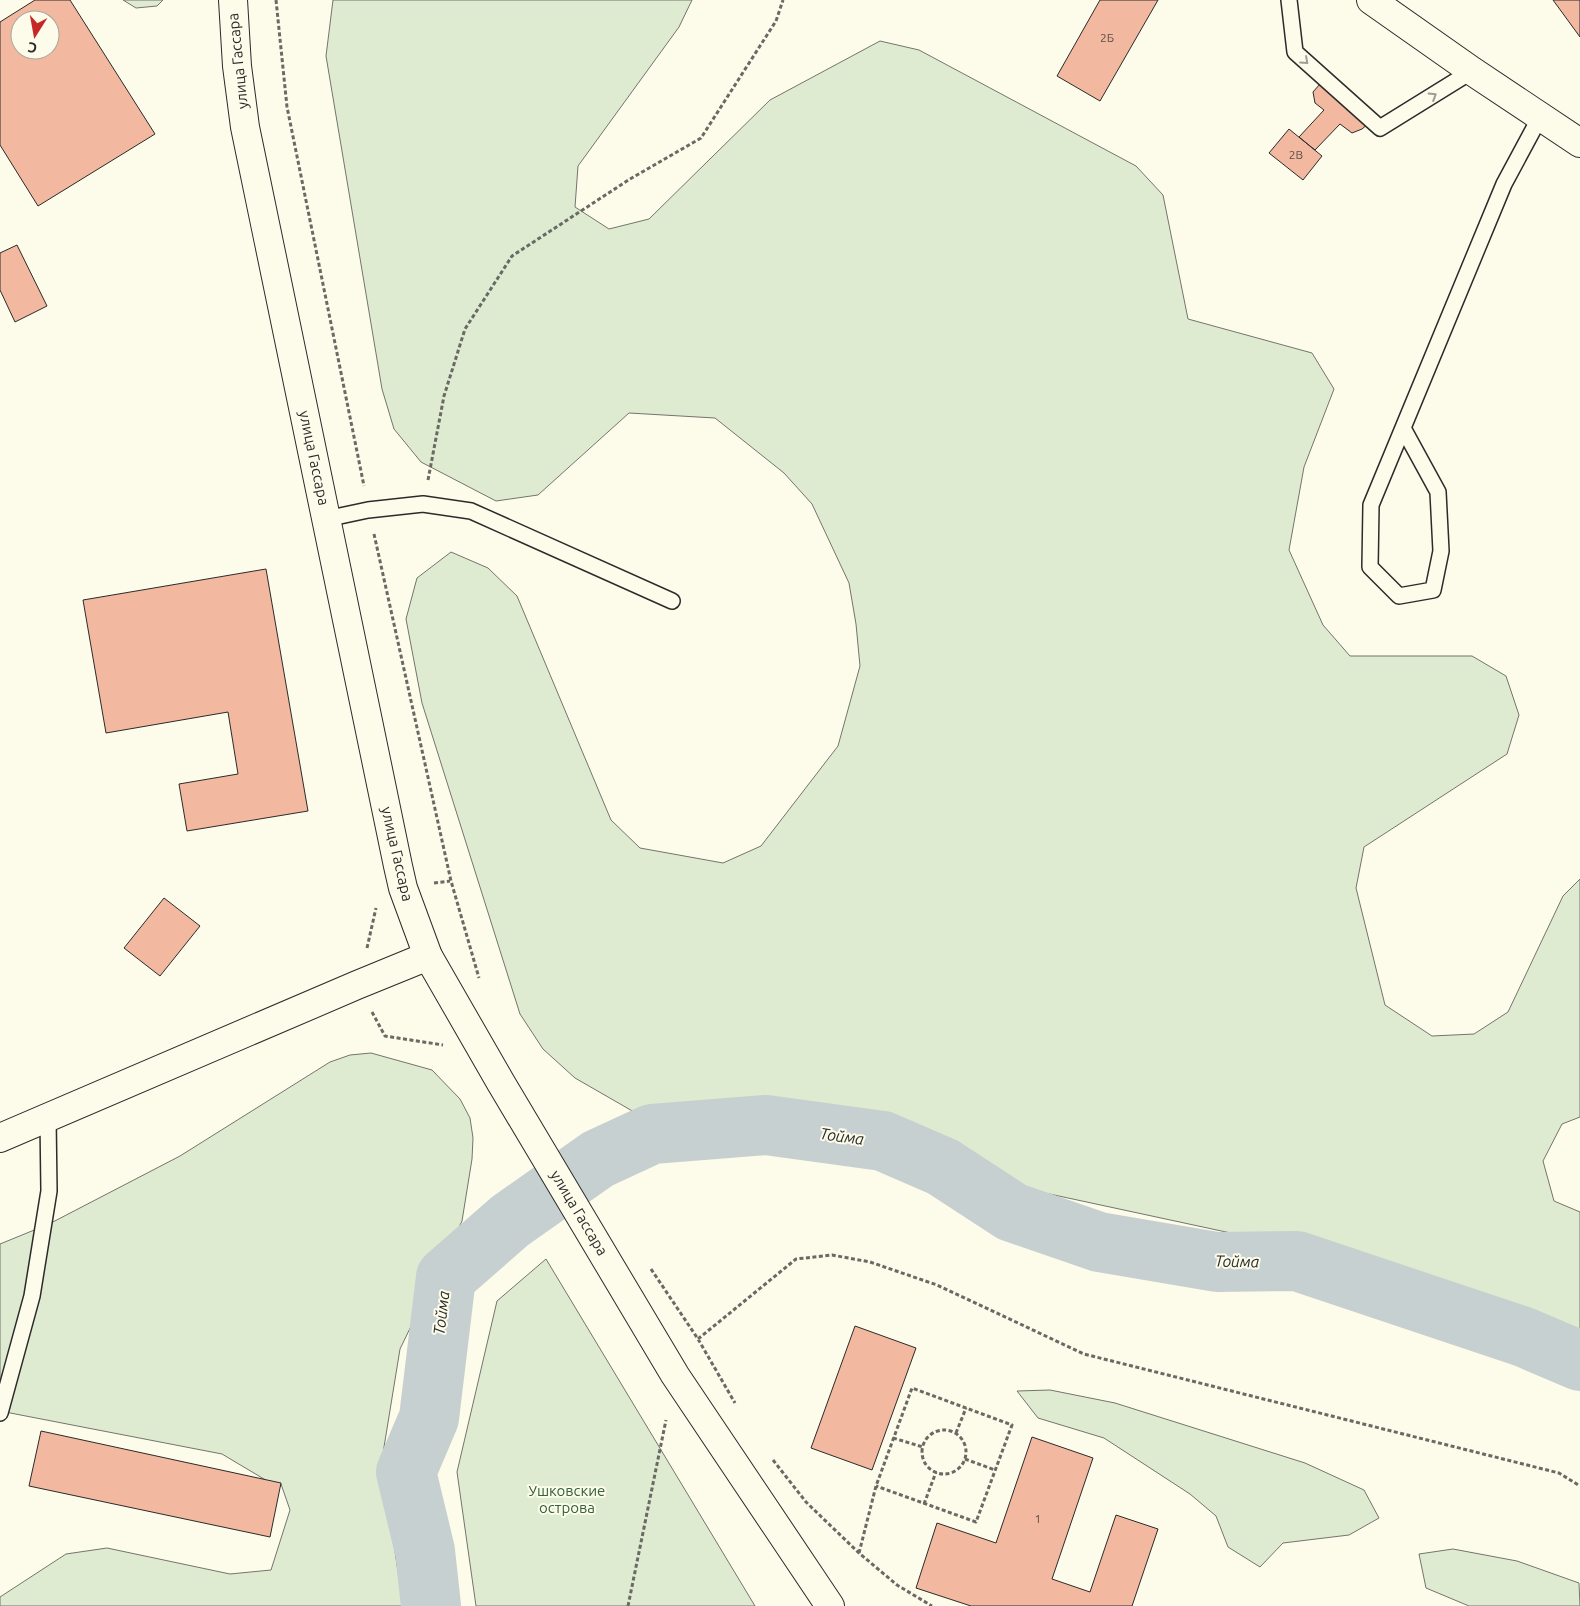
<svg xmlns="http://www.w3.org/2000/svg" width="1580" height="1606" viewBox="0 0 1580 1606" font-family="Ubuntu,sans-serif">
<rect width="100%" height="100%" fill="#fdfbea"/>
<path fill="#deebd1" stroke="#74746e" d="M123,0H163L157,6L136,8Z
M333,0H692L679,27L578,166L575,207L609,229L649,219L770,100L880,41L919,50L1136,166L1163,195L1188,319L1312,353L1334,389L1304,467L1289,550L1323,625L1350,656H1472L1506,676L1519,715L1507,754L1364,847L1356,888L1385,1005L1432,1036L1474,1034L1508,1012L1563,896L1580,879V1117L1562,1124L1543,1161L1554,1201L1580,1212V1355L1524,1337L1398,1269L1017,1187L907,1127L819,1110L648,1120L575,1078L543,1049L520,1014L422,703L406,619L417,578L451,552L488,568L517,596L611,820L640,848L723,863L761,846L838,746L860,666L856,624L849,583L812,504L784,473L715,418L629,413L538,495L496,501L421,462L394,429L382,389L326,56Z
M371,1053L432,1070L460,1099L470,1118L473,1138L472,1159L462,1221L400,1349L384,1447L383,1469L403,1606H0V1597L66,1554L107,1548L230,1574L271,1570L290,1510L281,1484L279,1488L222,1454L0,1411V1244L49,1224L180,1156L330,1062L350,1055Z
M546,1259L755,1606H476L457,1472L497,1301Z
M1050,1390L1115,1403L1305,1463L1364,1490L1379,1518L1349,1535L1283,1543L1260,1567L1228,1547L1216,1516L1190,1494L1104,1438L1038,1418L1017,1391Z
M1453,1549L1517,1561L1579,1583L1580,1606H1469L1426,1588L1419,1554Z"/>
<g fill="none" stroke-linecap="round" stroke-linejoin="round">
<path stroke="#c7d0d0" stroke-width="60" d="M431,1606L425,1551L406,1472L429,1418L446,1277L510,1221L598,1159L652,1134L766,1125L883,1141L943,1167L1012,1212L1099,1242L1217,1262L1297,1261L1524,1337L1580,1361"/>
</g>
<path fill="#f2b8a0" stroke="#2b2b2b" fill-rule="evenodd" d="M35,0H70L155,134L38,206L0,145V22ZM20,20H50V50H20Z
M1100,0H1158L1100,101L1057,76Z
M1553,0H1580V37Z
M1330,79L1368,124L1362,129L1352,133L1340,124L1315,150L1299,137L1324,110L1315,103L1313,92L1320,84Z
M1289,129L1322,156L1303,180L1269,153Z
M17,245L47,306L15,322L0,290V253Z
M266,569L308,811L187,831L179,784L238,774L228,712L106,733L83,600Z
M164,898L200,926L160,976L124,948Z
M855,1326L916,1348L872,1470L811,1448Z
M41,1431L281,1483L270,1537L29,1486Z
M1032,1437L1093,1458L1052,1579L1090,1592L1116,1515L1158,1529L1132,1606H971L916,1588L937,1523L996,1543Z"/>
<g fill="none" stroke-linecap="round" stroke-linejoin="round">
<defs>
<path id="service" d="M1289,0L1295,52L1380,128L1472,71
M1403,428L1438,492L1441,551L1433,590L1399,596L1370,567L1371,505L1504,184L1540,117
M326,519L368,510L423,504L471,511L672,601
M0,1413L32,1296L49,1191L48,1118"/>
<path id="minor" d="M1371,0L1472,71L1580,143
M0,1138L357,985L428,956"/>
<path id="secondary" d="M233,0L237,66L245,127L398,866L403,888L428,956L501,1083L675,1375L830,1606"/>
</defs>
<use href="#service" stroke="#2b2b2b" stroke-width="18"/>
<use href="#minor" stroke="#2b2b2b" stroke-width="30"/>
<use href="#secondary" stroke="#2b2b2b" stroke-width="30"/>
<path stroke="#6a6964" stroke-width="3" stroke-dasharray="4 2.5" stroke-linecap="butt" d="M276,0L287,107L364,486
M428,480L444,396L465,329L512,256L630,179L701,138L776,21L783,0
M374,534L451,881L479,978
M434,883L450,881
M367,948L376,908
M372,1012L385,1036L443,1045
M651,1269L698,1339L735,1403
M698,1339L796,1259L832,1255L870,1262L937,1285L1084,1354L1559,1473L1580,1486
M922 1452a22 22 0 1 1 44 0a22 22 0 1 1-44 0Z
M956,1433L966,1408
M893,1438L923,1447
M965,1459L995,1470
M773,1460L806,1502L859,1553L897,1585L932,1606
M924,1504L936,1472
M859,1553L876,1486L912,1388L1012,1425L976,1522L876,1486
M628,1606L666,1420"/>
<use href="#service" stroke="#fdfbea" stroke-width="15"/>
<use href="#minor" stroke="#fdfbea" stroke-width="28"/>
<use href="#secondary" stroke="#fdfbea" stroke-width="28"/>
</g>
<defs><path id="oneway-chevron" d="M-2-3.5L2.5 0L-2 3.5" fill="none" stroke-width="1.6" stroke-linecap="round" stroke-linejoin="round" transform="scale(1.25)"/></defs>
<g stroke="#9e9d94">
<use href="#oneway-chevron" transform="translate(1305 61) rotate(42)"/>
<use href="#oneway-chevron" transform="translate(1433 96) rotate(-32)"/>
</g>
<g text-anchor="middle" stroke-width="4" stroke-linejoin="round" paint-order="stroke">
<g font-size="12" fill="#5d4e48">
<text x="1107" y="42">2Б</text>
<text x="1296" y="159">2В</text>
<text x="1038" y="1523">1</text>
</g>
<g font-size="15" fill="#2b2b2b" stroke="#fdfbea">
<text transform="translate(238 61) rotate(-96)" y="5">улица Гассара</text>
<text transform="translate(314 458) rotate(78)" y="5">улица Гассара</text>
<text transform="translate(397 854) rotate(77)" y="5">улица Гассара</text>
<text transform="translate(579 1213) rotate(59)" y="5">улица Гассара</text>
</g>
<g font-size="15" fill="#34623c" stroke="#fdfbea">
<text x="567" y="1496">Ушковские<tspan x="567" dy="17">острова</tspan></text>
</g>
<g font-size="16" font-style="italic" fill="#2b2b2b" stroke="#fdfbea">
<text transform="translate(842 1136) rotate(8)" y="6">Тойма</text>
<text transform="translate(1237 1261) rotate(1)" y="6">Тойма</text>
<text transform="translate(441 1313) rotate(-83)" y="6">Тойма</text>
</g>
</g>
<g transform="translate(35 35) rotate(191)"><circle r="24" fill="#fdfbea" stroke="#a9a89e"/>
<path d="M0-4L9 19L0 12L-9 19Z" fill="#c62828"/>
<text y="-8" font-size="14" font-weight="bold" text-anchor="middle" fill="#2b2b2b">С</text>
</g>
</svg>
